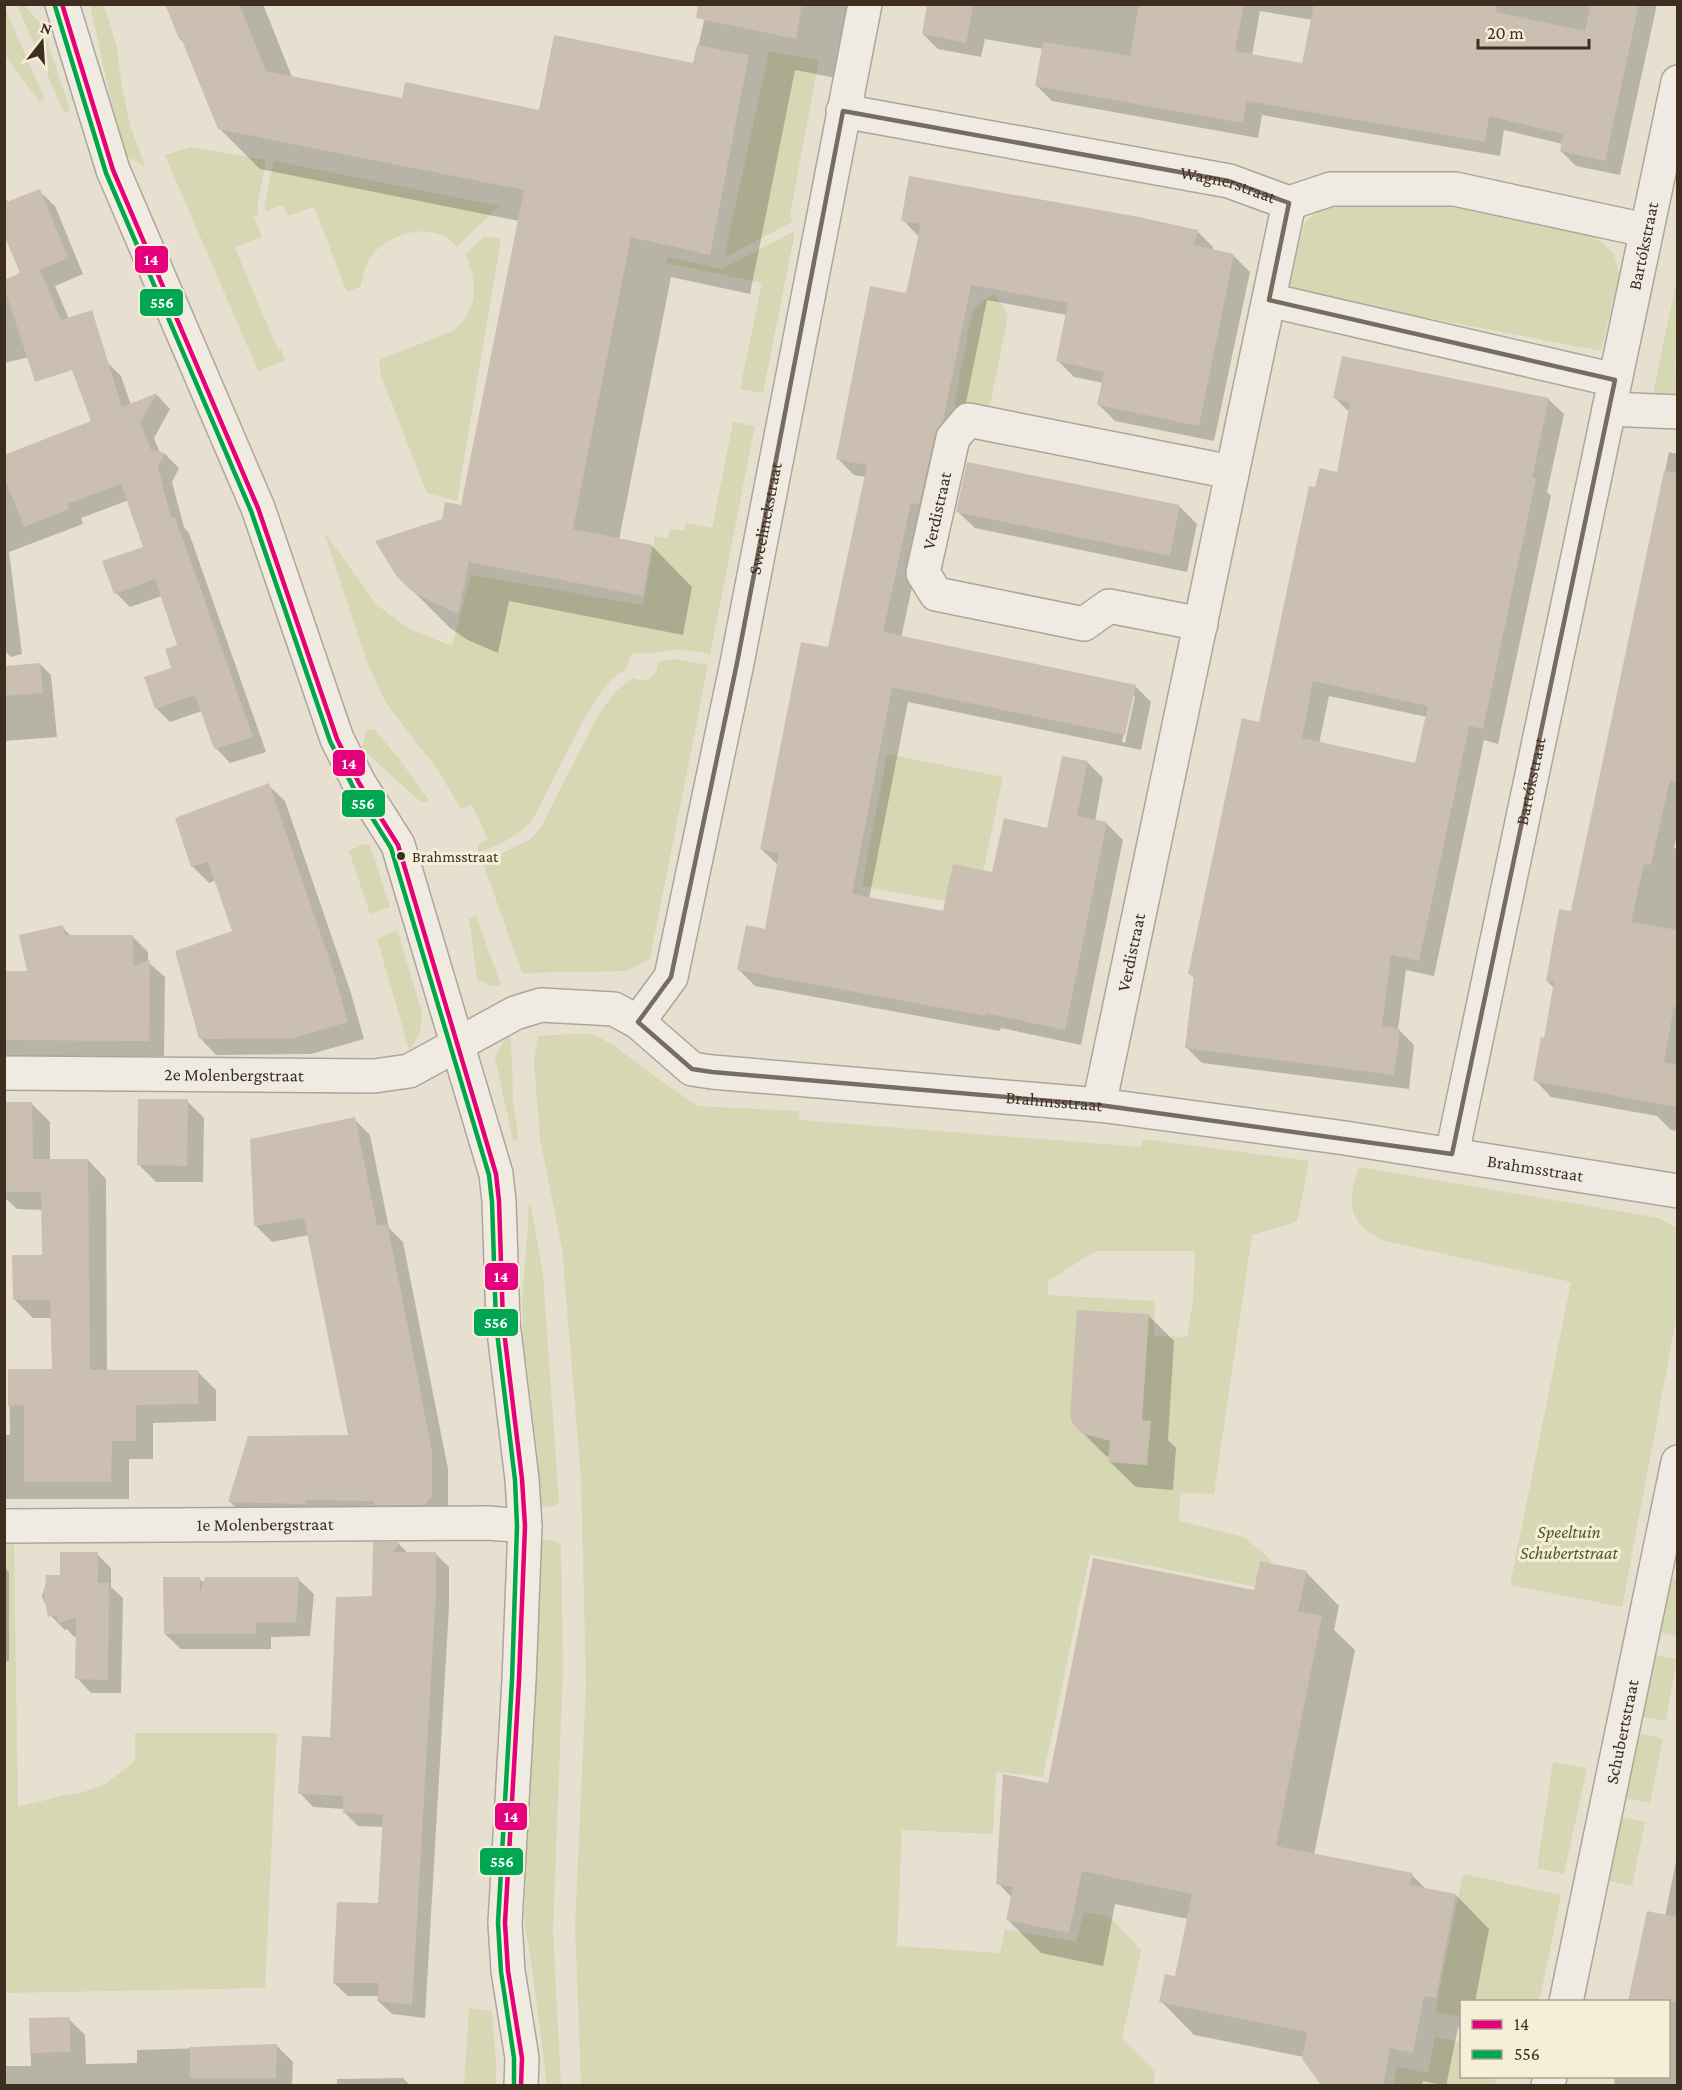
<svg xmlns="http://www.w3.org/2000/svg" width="1682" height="2090" viewBox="0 0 1682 2090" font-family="'Crimson Pro',serif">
<rect width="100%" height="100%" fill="#e7e0d1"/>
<path fill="#d6d7b3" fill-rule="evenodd" d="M17,5H24L42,25L70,110L64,113Z
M90,5H104L117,48L122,89L131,128L145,166L126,156L121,145Z
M4,8H5L45,100L39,101L5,55Z
M769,51L819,60L790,215L792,222L724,258Z
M191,147L266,160L257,206L259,214L254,217L262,237L235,248L278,350L281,349L285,361L258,371L165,155Z
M274,161L499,206L457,247C436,220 390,232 372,255C365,265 363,275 361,286L347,292L314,207L288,216L283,205L266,211L264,206Z
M1350,200L1427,204L1501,213L1594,236L1614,254L1619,275L1601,351L1287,291L1304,224L1321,207Z
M793,232L794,237L763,393L740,389L762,283L666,263L668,257L722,269Z
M485,236L501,239L457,501L427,493L381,376L379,360L453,331C479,311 478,281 465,254Z
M1677,278L1678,351L1674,369L1677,371V396L1671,397L1653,394Z
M992,295H995L1008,315L989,410L954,404L973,309Z
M733,422L755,426L710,654C689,650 676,648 654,653C640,656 631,644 627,668L612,679L601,692L584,719L533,819C520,836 499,845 479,852L477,845L488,839L472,805L461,809L437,769L386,703L367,662L324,532L377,605L409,629L452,646L471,575L643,605L655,536L667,538L670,529L684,531L686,523L712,528Z
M675,659L708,665L650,959L627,971L522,973L483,863L531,839L542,825L598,715L616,691L633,678C647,684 658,677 658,662Z
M374,729L400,760L429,800L422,803L364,751L362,747L366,731Z
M887,754L1003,777L976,907L862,886Z
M364,844L370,845L390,907L370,914L349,851Z
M476,916L501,985L491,986L477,979L469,918Z
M397,930L422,1012C422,1028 419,1038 409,1050L377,939Z
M510,1034L512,1059L513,1101L519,1140L513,1141L495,1057L507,1035Z
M571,1034H593L615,1046L639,1065L697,1106L799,1111L800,1120L1141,1147L1143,1139L1309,1161L1297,1222L1252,1235L1214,1494L1180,1493L1179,1521L1244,1537L1271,1560L1261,1588L1090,1554L1043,1777L996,1772L993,1834L902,1830L897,1946L1000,1953L1005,1929L1076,1942L1084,1912L1110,1917L1141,1950L1122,2039L1155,2072L1153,2085H581L575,1925L586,1685L581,1479L562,1248L540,1139L534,1061L538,1036ZM1096,1251H1195L1193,1300L1187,1337L1154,1336L1155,1301L1048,1295V1281Z
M1359,1167L1659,1218L1677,1228V1315L1622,1607L1510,1585L1571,1282L1385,1241C1347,1225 1347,1202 1359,1167Z
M528,1205H531L543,1275L559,1502L555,1506L541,1507L538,1457L523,1336L522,1298L528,1227Z
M541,1540L555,1541L561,1546L563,1670L553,1930L561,2086L547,2085L531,1961L524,1920Z
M14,1543L18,1807L65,1795L80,1793L104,1785L135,1761V1733H277L265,1988L5,1993L4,1544Z
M1665,1577L1677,1580V1636L1653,1631Z
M1649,1654L1677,1659L1666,1721L1637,1716Z
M1635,1732L1663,1739L1650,1803L1622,1797Z
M1553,1762L1587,1768L1564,1874L1537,1868Z
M1617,1816L1645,1822L1632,1886L1604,1880Z
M1463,1874L1561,1895L1540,1998L1535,2001L1462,2002L1461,2017L1435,2012Z
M469,2008L492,2011L496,2064V2085H464Z
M1435,2037L1461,2042L1462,2076L1496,2077L1495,2085H1393L1397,2067L1428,2073Z"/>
<path fill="#0003" fill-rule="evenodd" d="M166,4H263L292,77L403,100L540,112L694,65L706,12L700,6L692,4H851L836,78L795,70L750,294L671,277L619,540L652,546L692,587L683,635L509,601L498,653L468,640L450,628L409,587L443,520L462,507L519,221L260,169L219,128L185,44L180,39Z
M929,4H1657L1620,175L1576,166L1561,151L1563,144L1504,130L1500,156L1262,115L1258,138L1052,101L1036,85L1043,49L985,39L981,57L938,49L923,34ZM1260,11L1313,20L1303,65L1252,56Z
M39,191L55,206L83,274L55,286L80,345L4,363V282L22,274L4,194L8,203Z
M903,220L1197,231L1213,247L1212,251L1234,256L1250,272L1214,441L1115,421L1099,405L1103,383L1074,377L1058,361L1067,315L987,300L959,437L927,518L901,638L1135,686L1151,702L1141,750L908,702L869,899L945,912L1048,829L1087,762L1103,778L1095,821L1107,824L1123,840L1081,1045L1001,1028L1000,1031L755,986L739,970L766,930L778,865L761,849L829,649L866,477L854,475L838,459L907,295L919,237ZM1132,696H1135L1125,743L1122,742Z
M107,362L121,376L131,405L157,395L170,409L154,438L160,453L165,454L179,468L172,482L184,527L189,533L266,752L230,763L216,748L202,711L170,722L156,708L173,669L179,646L162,596L130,607L116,593L145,548L129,500L81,518L83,524L9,552L22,654L11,657L4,650V457L93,422Z
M1335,398L1548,399L1564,414L1547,492L1551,496L1498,744L1484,740L1434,976L1406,970L1398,1029L1414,1045L1409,1089L1202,1063L1187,1048L1195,979L1190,974L1260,723L1317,489L1338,474L1349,412ZM1329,696L1427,717L1416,764L1319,744Z
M1669,452L1678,454V830L1674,848L1678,849V1131L1671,1130L1657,1116L1551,1097L1535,1080L1545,1039L1554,988L1547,981L1572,913Z
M1180,507L1197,524L1187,572L975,528L957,511Z
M40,664L51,675L57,737L4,741V668Z
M268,785L285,801L350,990L364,1039L311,1054L216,1055L200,1038L234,932L216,880L209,883L192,866Z
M62,927L71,936H132L148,952V962L165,977L164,1056H4V972H29Z
M187,1101L204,1118L203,1182H156L139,1165Z
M4,1104H32L50,1122V1160H88L106,1179L107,1371L198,1372L216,1390V1421L153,1423V1459H129V1499H4V1435H10L9,1371L53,1370L52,1318H33L14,1299L44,1256L43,1210L17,1209L4,1197Z
M354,1119L370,1135L389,1228L403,1242L448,1469V1512L246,1517L230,1502L350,1436L309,1235L272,1242L256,1226Z
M1148,1315L1174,1341L1168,1440L1176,1448L1173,1490L1136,1487L1110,1462V1457L1106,1456L1074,1424Z
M375,1544H399L408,1553H435L449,1567V1607L425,2018L392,2014L378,2001L379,1996H348L334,1983L379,1905L383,1827L358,1826L344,1812V1809L313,1807L300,1793L332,1739L374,1598Z
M97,1554L111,1568V1587L123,1598L121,1693H91L77,1678V1636L74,1637L67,1629L65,1630L51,1616L42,1597L48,1576H61Z
M4,1567L9,1572V1661H4Z
M1306,1572L1339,1606L1334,1630L1355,1650L1314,1855L1412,1875L1427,1890L1456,1895L1489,1929L1475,2002H1462V2029L1458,2028L1446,2086L1423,2081L1422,2086H1323L1304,2057L1194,2035L1161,2001L1176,1978L1188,1919L1115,1904L1103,1966L1041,1953L1008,1920L1012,1898L998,1883L1049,1785L1255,1592Z
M199,1578L205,1584L298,1579L314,1594L310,1636L271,1637V1649H181L165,1634Z
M1678,1851V2086H1614L1615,2076H1668V2002H1630L1648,1912L1665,1916Z
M69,2019L85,2035L86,2064L137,2063V2050L277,2046L293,2062L292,2086H4V2066H31L30,2020Z
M403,2078L411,2086H337V2079Z"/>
<path fill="#cbbfb2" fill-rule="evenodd" d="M165,4H239L266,71L402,98L405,82L539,110L554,35L693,63L697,45L749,55L710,255L631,237L573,529L652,545L643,596L469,562L458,614L420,596L408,588L395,574L375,541L442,519L445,502L461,505L524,190L218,129L181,38L179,39Z
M698,4H802L796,39L696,18Z
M927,4H974L966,43L922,34Z
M1139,4H1244L1235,51L1302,63L1314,4H1497L1496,12L1585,31L1591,4H1639L1605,161L1560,151L1563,134L1489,116L1485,142L1247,101L1243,123L1035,86L1043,42L1130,56Z
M909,176L1139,217L1198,230L1194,245L1234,254L1199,426L1097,405L1104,372L1056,361L1068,303L971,285L943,421L935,434L919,504L911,503L883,632L1136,685L1125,735L892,687L852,894L943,911L953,864L992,872L1004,818L1047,828L1062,756L1088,761L1077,816L1107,822L1065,1030L985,1013V1016L737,970L746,925L765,929L779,853L760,849L801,642L828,647L867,465L836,459L870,286L906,293L921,224L901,221Z
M40,189L68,258L40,270L61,320L92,310L122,407L157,393L140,423L151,450L165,453L158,467L171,518L175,517L253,737L214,749L195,695L155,709L144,677L171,668L165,649L177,645L155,579L114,594L102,561L143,547L121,484L67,504L69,509L24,527L4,477V455L91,421L72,370L35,382L4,287V280L20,273L4,235V203Z
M1342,356L1549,398L1532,478L1536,479L1483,729L1469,726L1419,961L1391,955L1382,1026L1400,1029L1394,1075L1185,1048L1194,975L1188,974L1242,718L1259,722L1309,486L1315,487L1320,468L1337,472L1350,402L1333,398ZM1313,681L1428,706L1415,763L1302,738Z
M967,462L1180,505L1170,556L956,512Z
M1664,471L1677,473V782L1670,780L1651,865L1644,864L1631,922L1677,930V1006H1674L1664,1062L1677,1065V1107L1533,1081L1541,1037L1544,1038L1554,982L1546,981L1559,909L1571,911Z
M40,663L43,693L4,696V666Z
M269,783L334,973L348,1022L294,1038L199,1039L175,951L232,931L208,862L191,867L175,818Z
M63,925L65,935H133V966L150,960L149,1041L4,1040V971H27L19,935Z
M138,1099H188L187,1166L137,1165Z
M4,1102H32L33,1159H88L90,1370H198V1404L136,1405V1441H112L111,1482H24V1405L8,1406V1369H52L50,1300H13L12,1255H42L41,1192H4Z
M355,1117L377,1226L387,1224L400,1286L432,1452V1496L425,1505H374V1501L305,1500V1504L228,1502L248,1436L348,1435L304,1218L254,1226L250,1139Z
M1077,1310L1149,1314L1142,1420L1151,1421L1147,1465L1108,1462L1110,1441L1081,1433L1072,1422L1070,1414Z
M373,1542H400L393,1552H436V1592L412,2005L377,2001L379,1983H333L337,1902L378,1903L383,1814L343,1813V1796L298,1794L302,1736L330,1737L336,1597L372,1596Z
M60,1552H98V1583H109L108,1680L75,1679L76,1618L59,1623L55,1615L48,1617L44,1598L46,1575H60Z
M1093,1558L1254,1590L1260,1561L1307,1571L1298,1611L1322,1616L1276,1846L1413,1873L1410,1885L1456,1894L1436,1998L1424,1996L1413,2053L1390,2048L1383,2085H1349L1334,2083L1330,2085H1321L1302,2059L1307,2032L1159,2002L1165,1974L1175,1976L1192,1894L1082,1871L1069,1933L1006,1920L1013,1887L996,1884L1003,1774L1048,1783Z
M163,1577H200V1593L205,1577H299L296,1622H256V1634H164Z
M1647,1911L1677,1917V2001H1628Z
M70,2017V2052L30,2053L29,2018Z
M277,2044L276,2078H190V2047Z"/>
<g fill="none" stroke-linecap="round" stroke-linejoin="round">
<defs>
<g id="minor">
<path id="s1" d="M843,111L1229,181L1289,203L1331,189H1455L1645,230"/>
<path d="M1269,300L1615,380"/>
<path d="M1609,409L1678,412"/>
<path id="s2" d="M1201,624L1109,606L1084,624L936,594L923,573L953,438L968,420L1231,472"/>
<path id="s3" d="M638,1022L671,977L737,663L865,4"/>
<path id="s4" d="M4,1073L374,1076L409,1071L515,1013L541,1005L614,1009L638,1022L692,1069L712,1072L1099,1105L1345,1138L1678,1191"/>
<path id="s5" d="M1099,1105L1289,203"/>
<path id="s6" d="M1452,1154L1678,82"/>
<path id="s7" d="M4,1526L488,1523L525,1526"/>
<path id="s8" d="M1566,2002L1678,1462"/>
<path d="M1548,2086L1550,2076"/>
</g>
<path id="tertiary" d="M62,4L113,170L258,508L337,739L359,783L398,845L496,1174L499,1201L503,1323L522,1479L525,1526L519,1680L505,1923L508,1971L522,2058L521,2086"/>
</defs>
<use href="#minor" stroke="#ada599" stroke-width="36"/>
<use href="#tertiary" stroke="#ada599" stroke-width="36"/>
<use href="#minor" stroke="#efebe3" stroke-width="33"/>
<use href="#tertiary" stroke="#efebe3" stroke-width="33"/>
<defs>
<path id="bus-1" d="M62,4L113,170L258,508L337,739L359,783L398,845L496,1174L499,1201L503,1323L522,1479L525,1526L519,1680L505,1923L508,1971L522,2058L521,2086"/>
<path id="bus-2" d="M55,6L106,173L251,511L330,741L353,787L391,848L489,1175L492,1202L496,1324L515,1480L517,1526L512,1680L498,1923L501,1972L514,2058V2086"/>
</defs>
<use href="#bus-1" stroke="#f7eed8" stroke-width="9"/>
<use href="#bus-2" stroke="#f7eed8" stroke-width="9"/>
<use href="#bus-1" stroke="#e5007d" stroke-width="4.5"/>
<use href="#bus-2" stroke="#00a651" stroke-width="4.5"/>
</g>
<path fill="none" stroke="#786c5e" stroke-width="4.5" stroke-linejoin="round" d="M843,111L1229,181L1289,203L1269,300L1615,380L1452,1154L1099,1105L712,1072L692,1069L638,1022L671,977L737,663Z"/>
<circle fill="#3d2e20" stroke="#f7eed8" stroke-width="2" cx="401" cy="856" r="5"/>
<g text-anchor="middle" stroke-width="6" stroke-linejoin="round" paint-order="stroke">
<g font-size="16" fill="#3d2e20" stroke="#f7eed8" text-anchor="start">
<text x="412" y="862">Brahmsstraat</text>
</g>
<g font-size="18" fill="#3d2e20" stroke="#f7eed8">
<text dy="6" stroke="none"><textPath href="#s1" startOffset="392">Wagnerstraat</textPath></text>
<text dy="6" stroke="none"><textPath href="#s6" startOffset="928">Bartókstraat</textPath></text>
<text dy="6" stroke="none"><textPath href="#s2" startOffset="364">Verdistraat</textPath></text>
<text dy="6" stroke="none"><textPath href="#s3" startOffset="524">Sweelinckstraat</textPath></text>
<text dy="6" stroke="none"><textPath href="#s6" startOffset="381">Bartókstraat</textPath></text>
<text dy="6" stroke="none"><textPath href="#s5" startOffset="156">Verdistraat</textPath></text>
<text dy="6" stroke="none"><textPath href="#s4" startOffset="230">2e Molenbergstraat</textPath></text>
<text dy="6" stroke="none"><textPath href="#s4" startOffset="1089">Brahmsstraat</textPath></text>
<text dy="6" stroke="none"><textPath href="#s4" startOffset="1575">Brahmsstraat</textPath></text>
<text dy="6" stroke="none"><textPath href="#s7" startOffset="261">1e Molenbergstraat</textPath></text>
<text dy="6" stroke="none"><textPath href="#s8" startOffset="276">Schubertstraat</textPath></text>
</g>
<g font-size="18" font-style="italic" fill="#4d5a26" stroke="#f7eed8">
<text x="1569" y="1538">Speeltuin<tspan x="1569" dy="21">Schubertstraat</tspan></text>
</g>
</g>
<g stroke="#f7eed8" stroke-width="2">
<rect x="134" y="245" width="35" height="29" rx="6" fill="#e5007d"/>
<rect x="139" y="288" width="45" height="29" rx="6" fill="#00a651"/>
<rect x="332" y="749" width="34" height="28" rx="6" fill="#e5007d"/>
<rect x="341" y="789" width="45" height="29" rx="6" fill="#00a651"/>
<rect x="484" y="1262" width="35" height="29" rx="6" fill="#e5007d"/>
<rect x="473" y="1308" width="46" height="29" rx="6" fill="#00a651"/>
<rect x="494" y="1802" width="34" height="29" rx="6" fill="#e5007d"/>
<rect x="479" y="1847" width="45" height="29" rx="6" fill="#00a651"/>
</g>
<g font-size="16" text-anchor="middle" font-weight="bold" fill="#fff">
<text x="151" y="265">14</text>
<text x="162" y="308">556</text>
<text x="349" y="769">14</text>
<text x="363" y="809">556</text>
<text x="501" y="1282">14</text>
<text x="496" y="1328">556</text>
<text x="511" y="1822">14</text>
<text x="502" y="1867">556</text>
</g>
<rect width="1682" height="2090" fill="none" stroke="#3d2e20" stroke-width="12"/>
<rect x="1460" y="2000" width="210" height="78" fill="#f7eed8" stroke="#ada18e" stroke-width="1.5"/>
<rect x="1472" y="2020" width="30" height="9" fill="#e5007d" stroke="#ada18e" stroke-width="1.5"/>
<text x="1514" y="2030" font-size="18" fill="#3d2e20">14</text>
<rect x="1472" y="2050" width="30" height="9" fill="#00a651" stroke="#ada18e" stroke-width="1.5"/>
<text x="1514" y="2060" font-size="18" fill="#3d2e20">556</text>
<g transform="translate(42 42) rotate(17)" stroke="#f7eed8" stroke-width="4.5" paint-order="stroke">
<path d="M0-4.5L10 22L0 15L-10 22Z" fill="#3d2e20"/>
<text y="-9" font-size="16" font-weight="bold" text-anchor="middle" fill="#3d2e20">N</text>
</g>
<path d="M1478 39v9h111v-9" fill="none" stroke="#3d2e20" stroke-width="3"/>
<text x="1487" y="39" font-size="18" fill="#3d2e20" stroke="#f7eed8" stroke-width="4.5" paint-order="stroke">20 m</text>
</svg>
